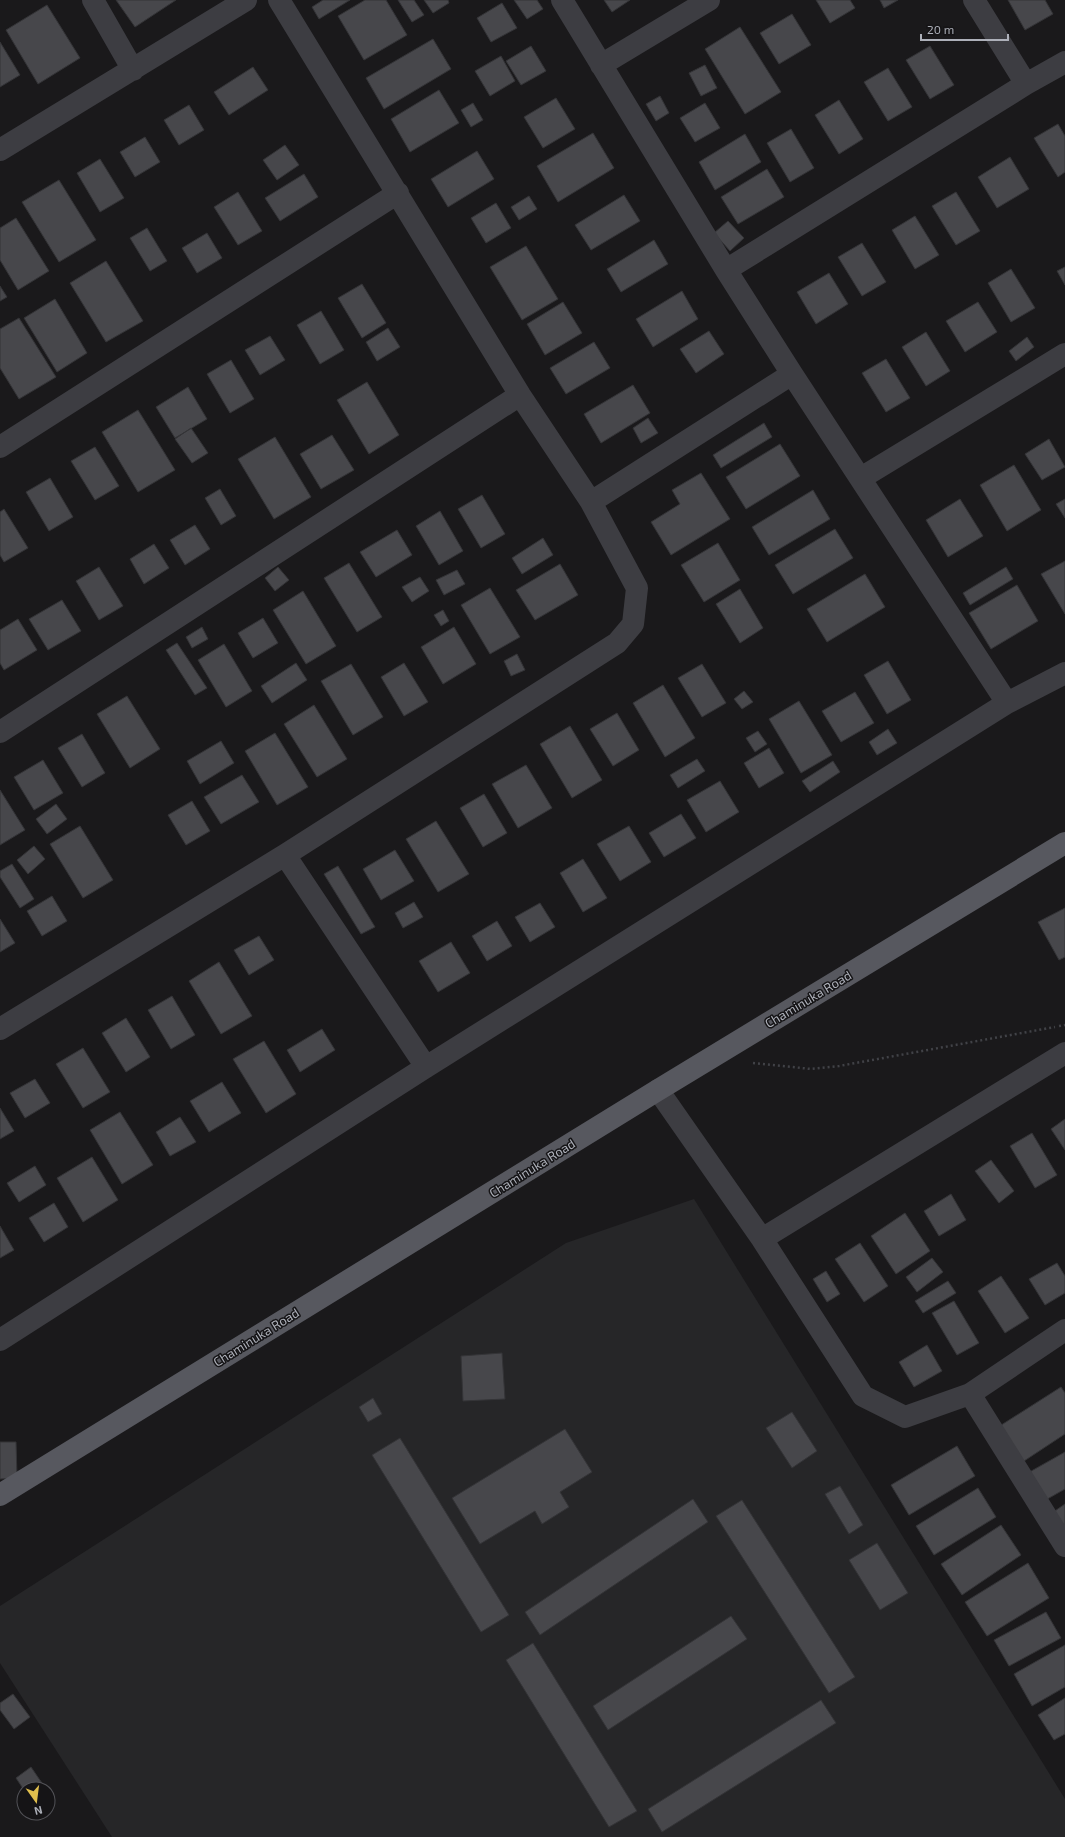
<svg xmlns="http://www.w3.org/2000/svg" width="1065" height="1837" viewBox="0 0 1065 1837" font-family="'Exo 2',sans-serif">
<rect width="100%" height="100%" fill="#1a191b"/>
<path fill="#262628" d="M694,1199L1065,1799V1837H112L0,1663V1606L566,1243Z"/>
<path fill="#47474b" stroke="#343437" d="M116,0H176L135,27Z
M323,0H350L319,19L312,7Z
M365,0H386L407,35L364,60L338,16Z
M398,0H414L424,15L412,22Z
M424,0H448L449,3L433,13Z
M514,0H537L543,9L527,19Z
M604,0H630L612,12Z
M816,0H850L855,8L830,23Z
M880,0H898L884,8Z
M1008,0H1045L1053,14L1025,30Z
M502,3L517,28L491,42L477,18Z
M47,5L80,58L38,84L6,30Z
M792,14L811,45L779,64L760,33Z
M740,27L781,92L745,114L705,49Z
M433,39L451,69L384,109L366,78Z
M0,42L20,75L0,87Z
M531,46L546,71L521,85L506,61Z
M930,46L954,85L930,99L906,60Z
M501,56L515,81L490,96L475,71Z
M705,65L717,88L701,96L689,73Z
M253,67L268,90L229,115L214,92Z
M888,68L912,107L888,121L864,82Z
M439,90L459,123L410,152L391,119Z
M660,96L669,113L656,121L646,104Z
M556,98L575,129L543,148L524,117Z
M839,100L863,139L839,154L815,115Z
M473,103L483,120L471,127L461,110Z
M705,103L720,128L695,142L680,118Z
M189,105L204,130L179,145L164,120Z
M1058,124L1065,136V172L1058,177L1034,138Z
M791,129L814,168L790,182L767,143Z
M593,133L614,168L558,202L537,166Z
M745,134L761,162L715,190L699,162Z
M145,137L160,162L135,177L120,152Z
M285,145L299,165L277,180L263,160Z
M477,151L494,179L448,207L431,179Z
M1010,157L1029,189L997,208L978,177Z
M100,159L124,198L100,212L77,173Z
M767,169L784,197L738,224L721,197Z
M304,174L318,197L280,221L265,198Z
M59,180L96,240L59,262L22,202Z
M238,192L262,231L238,245L214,207Z
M956,192L980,231L956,245L932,206Z
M624,195L640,221L591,250L575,225Z
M529,196L537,209L519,220L511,207Z
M496,203L511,228L486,243L471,218Z
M915,216L939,255L915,269L892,230Z
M16,218L49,271L18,290L0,260V228Z
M728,221L744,238L730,251L714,233Z
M147,228L167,261L150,271L130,238Z
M207,233L222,258L197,273L182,248Z
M654,240L668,264L621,292L607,269Z
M862,243L886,282L862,296L838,257Z
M526,246L558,299L522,320L490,267Z
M106,261L143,321L106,342L70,283Z
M1065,267V285L1057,271Z
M1011,269L1035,308L1011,322L988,283Z
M829,273L848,304L816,324L797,292Z
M362,284L386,323L362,338L338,298Z
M0,286L7,297L0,301Z
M682,291L698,319L653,347L636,319Z
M55,299L87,353L57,372L24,318Z
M563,302L582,333L545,355L527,324Z
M978,302L997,332L965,352L946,321Z
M321,311L344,350L320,364L297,325Z
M19,318L56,377L19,399L0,368V329Z
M388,328L400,347L377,361L366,342Z
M709,331L724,354L696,373L680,349Z
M926,332L950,371L926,386L902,347Z
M270,336L285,360L260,375L245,350Z
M1027,337L1034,347L1016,361L1009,351Z
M594,342L610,368L566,394L550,368Z
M886,359L910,398L886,412L862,373Z
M231,360L254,399L230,413L207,374Z
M367,382L399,435L369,454L337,400Z
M633,385L650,413L601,443L584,414Z
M188,387L207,419L175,438L156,407Z
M138,410L175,470L138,492L102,432Z
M648,418L658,433L641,443L633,428Z
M764,423L772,437L721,468L713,455Z
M191,428L208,453L192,463L175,439Z
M332,435L354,470L321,489L300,454Z
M275,437L311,497L274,519L238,459Z
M1049,439L1065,467L1042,480L1025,454Z
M780,444L800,476L746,509L726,477Z
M95,447L119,486L95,500L71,461Z
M1014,465L1041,510L1007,531L980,485Z
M701,473L730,519L671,555L651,522L680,504L672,490Z
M50,478L73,517L49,531L26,492Z
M220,489L236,516L221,525L205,498Z
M813,490L830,519L769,555L752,527Z
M482,495L505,534L481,548L458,509Z
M960,499L983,536L948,557L926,520Z
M1065,499V518L1056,504Z
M4,509L28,548L4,562L0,555V512Z
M440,511L463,551L439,565L416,526Z
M195,525L210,549L185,565L170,540Z
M835,529L853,558L793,594L775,565Z
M397,530L412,555L376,577L360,552Z
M543,538L553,555L522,574L512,558Z
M718,543L740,580L704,602L681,565Z
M154,544L169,568L144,584L130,559Z
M1065,561V614L1041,574Z
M349,563L382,617L357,632L324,578Z
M560,564L578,595L535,620L516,590Z
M99,567L123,606L99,620L76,581Z
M278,567L289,580L275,591L265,578Z
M1006,567L1013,579L970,605L963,593Z
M457,570L465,584L444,595L436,580Z
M865,574L885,607L827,642L807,609Z
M420,577L429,591L412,602L402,587Z
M1017,585L1038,621L991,649L969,613Z
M490,588L520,637L490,654L461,605Z
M740,589L763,628L740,643L716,604Z
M303,591L336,646L306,664L273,610Z
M62,600L81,631L48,650L29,619Z
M443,610L449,621L441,626L434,615Z
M263,618L278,643L253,658L238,633Z
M18,619L37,650L4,670L0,663V630Z
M202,627L208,639L192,648L186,637Z
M454,627L476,664L443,684L421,647Z
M177,643L207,688L195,695L166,650Z
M224,644L252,691L226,707L198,660Z
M517,654L525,670L511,676L504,661Z
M888,661L911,700L887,714L864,675Z
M296,663L307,680L272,703L261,686Z
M404,663L428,702L404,716L381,677Z
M351,664L383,717L353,735L321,681Z
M702,664L726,703L702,717L678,678Z
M663,685L695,738L665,757L633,703Z
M744,691L753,702L742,709L734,699Z
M855,692L874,723L841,742L822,711Z
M127,696L160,749L130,768L97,714Z
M799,701L832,755L801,773L769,719Z
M314,705L347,759L317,777L284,724Z
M617,713L639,750L613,766L590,729Z
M570,726L602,780L572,798L540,744Z
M888,729L897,743L877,755L869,742Z
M758,731L767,744L755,752L746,738Z
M275,733L308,787L277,805L245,751Z
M82,734L105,773L82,787L58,748Z
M221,741L234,763L200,784L187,761Z
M769,748L784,773L759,788L744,763Z
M697,759L705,771L678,788L670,775Z
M43,760L63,793L34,810L14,777Z
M833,761L840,772L810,792L802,781Z
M526,765L552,808L518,828L492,784Z
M242,775L259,802L221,824L204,797Z
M720,781L739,812L706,832L687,800Z
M0,790L25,830L0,845Z
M484,794L507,833L483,847L460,808Z
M192,801L210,831L186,845L168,815Z
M56,804L67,819L47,834L36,819Z
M681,814L696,838L664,857L649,833Z
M436,821L469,874L438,892L406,839Z
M80,826L113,880L83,898L50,844Z
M629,826L651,862L620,881L597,844Z
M34,846L45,859L28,874L17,860Z
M395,850L414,881L381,900L363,869Z
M583,859L607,898L583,912L560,873Z
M12,864L34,899L20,908L0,877V871Z
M338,866L375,927L361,934L324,874Z
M52,896L67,921L42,936L27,911Z
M414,902L423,917L403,928L395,913Z
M540,903L555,927L530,942L515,917Z
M1065,908V957L1059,960L1038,922Z
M0,919L15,943L0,952Z
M497,921L512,946L487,961L472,936Z
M259,936L274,960L249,975L234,950Z
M451,942L470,973L438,992L419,961Z
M219,962L252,1016L221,1034L189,981Z
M172,996L195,1035L171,1049L148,1010Z
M126,1018L150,1057L126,1072L102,1033Z
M322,1029L335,1050L300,1072L287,1050Z
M264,1041L296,1094L266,1113L233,1059Z
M83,1048L110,1092L83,1108L56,1064Z
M35,1079L50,1103L25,1118L10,1093Z
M222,1082L241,1113L209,1132L190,1101Z
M0,1108L14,1131L0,1139Z
M120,1112L153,1165L122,1184L90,1130Z
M180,1117L196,1142L170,1156L156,1132Z
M1065,1119V1150L1051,1129Z
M1032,1133L1057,1175L1035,1188L1010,1146Z
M92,1157L118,1200L83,1222L57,1178Z
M991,1160L1014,1191L999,1203L975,1171Z
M35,1166L46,1185L19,1202L7,1183Z
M951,1194L966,1220L939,1236L924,1211Z
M54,1203L68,1227L44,1242L29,1218Z
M905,1213L930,1251L896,1274L871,1236Z
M0,1226L14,1250L0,1258Z
M860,1243L888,1286L864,1302L835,1259Z
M932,1258L943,1272L917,1292L906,1277Z
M1057,1263L1065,1276V1293L1045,1305L1029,1279Z
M826,1271L840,1294L827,1302L813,1279Z
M1001,1276L1029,1318L1005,1333L978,1291Z
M948,1281L956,1293L923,1313L915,1301Z
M954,1301L979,1343L957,1355L932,1313Z
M927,1345L942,1371L914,1387L899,1362Z
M502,1353L505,1399L463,1401L461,1356Z
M1061,1387L1065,1393V1434L1018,1465L995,1429Z
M373,1398L382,1414L368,1422L359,1407Z
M792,1412L817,1451L792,1468L766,1428Z
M565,1429L592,1472L560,1492L569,1507L542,1524L535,1511L480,1544L452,1498Z
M400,1438L509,1615L481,1632L372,1455Z
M0,1442H16L17,1478L0,1479Z
M957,1446L975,1476L909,1515L891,1485Z
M1065,1452V1489L1042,1502L1026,1474Z
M840,1486L863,1525L849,1534L825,1494Z
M978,1488L996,1517L934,1555L916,1526Z
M693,1499L708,1522L540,1635L525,1612Z
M742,1500L855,1677L829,1693L716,1516Z
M1065,1504V1531L1052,1513Z
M1001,1525L1021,1555L962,1595L941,1564Z
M877,1543L908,1593L880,1610L849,1560Z
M1028,1563L1049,1598L987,1636L965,1602Z
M1046,1612L1061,1638L1009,1666L994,1640Z
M731,1616L747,1639L608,1730L593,1706Z
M533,1643L637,1811L609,1827L506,1660Z
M1065,1645V1687L1032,1706L1014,1674Z
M13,1694L30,1717L14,1729L0,1710V1703Z
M1065,1698V1734L1054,1740L1038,1715Z
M821,1700L836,1723L662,1832L648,1809Z
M31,1767L46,1789L24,1790L16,1778Z"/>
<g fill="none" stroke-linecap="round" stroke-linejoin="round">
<path stroke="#414247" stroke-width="2.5" stroke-dasharray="2 3" stroke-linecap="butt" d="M1059,1026L1065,1025
M753,1063L811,1069L839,1066L1055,1027"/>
<path stroke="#3d3d42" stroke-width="22" d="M93,0L133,70
M562,0L726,270L792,374L1007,703
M974,0L1026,84
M601,65L709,0
M0,150L246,0
M726,270L1026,84L1065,62
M0,447L398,193
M861,478L1065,354
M591,502L792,374
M0,732L520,395
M285,855L426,1067
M0,1029L285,855L617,643L633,624L637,588L591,502L520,395L279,0
M658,1090L762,1239L863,1396L905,1417L970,1394L1065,1330
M762,1239L1065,1053
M0,1340L426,1067L1007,703L1065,673
M970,1394L1065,1546"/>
<path stroke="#57585f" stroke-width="22" d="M0,1495L658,1090L1065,843"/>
</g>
<g text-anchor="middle" stroke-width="3" stroke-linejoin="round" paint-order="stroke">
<g font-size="13" fill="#adb0b9" stroke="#151416">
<text transform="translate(808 999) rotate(-31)" y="5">Chaminuka Road</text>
<text transform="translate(532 1168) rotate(-32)" y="5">Chaminuka Road</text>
<text transform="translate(256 1337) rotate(-32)" y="5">Chaminuka Road</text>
</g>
</g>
<g transform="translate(36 1801) rotate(166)"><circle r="19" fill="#151416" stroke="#525257"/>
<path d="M0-3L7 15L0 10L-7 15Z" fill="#e0bf4d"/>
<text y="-6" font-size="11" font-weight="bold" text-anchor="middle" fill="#adb0b9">N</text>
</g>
<path d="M921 34v6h87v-6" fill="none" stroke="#adb0b9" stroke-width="2"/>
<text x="927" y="34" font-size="12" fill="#adb0b9" stroke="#151416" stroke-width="3" paint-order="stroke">20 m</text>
</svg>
